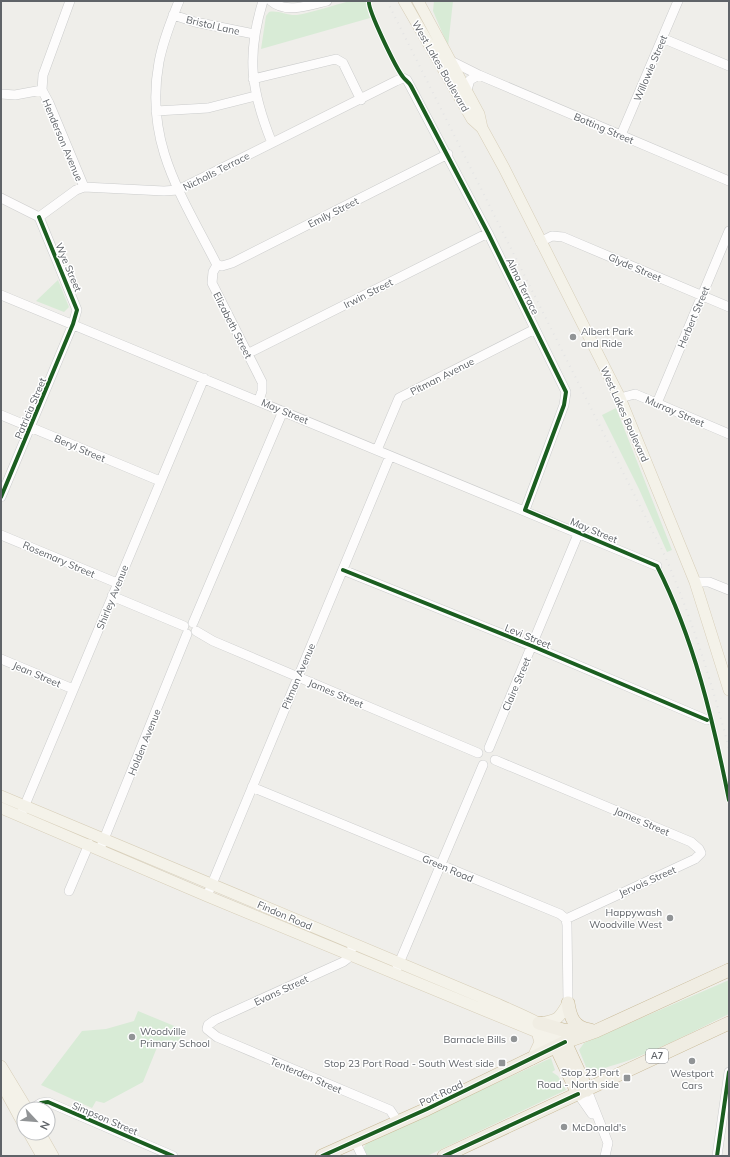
<svg xmlns="http://www.w3.org/2000/svg" width="730" height="1157" viewBox="0 0 730 1157" font-family="Mulish,sans-serif">
<rect width="100%" height="100%" fill="#efeeea"/>
<path fill="#d8ebd6" d="M350,1H368L366,6L370,18L261,49L266,16L269,12C278,10 288,16 297,15C315,12 333,5 350,1Z
M434,1H453L448,46L433,11Z
M58,280L69,307L64,312L36,301Z
M616,408L672,550L667,552L639,489L602,415Z
M729,980V1014C700,1028 672,1043 642,1055C625,1063 607,1066 589,1074L579,1050L584,1043Z
M138,1011L184,1030L178,1042L158,1045L143,1082L104,1103L96,1101L92,1108L41,1085L82,1031L106,1029L134,1021Z
M551,1058L555,1070L552,1072L558,1076L566,1090L427,1156H366L363,1150L366,1143Z"/>
<g fill="none" stroke-linecap="round" stroke-linejoin="round">
<defs>
<path id="minor" d="M70,1L43,75L42,90L49,103L84,187
M179,1C171,21 163,41 159,62C144,143 182,196 217,265L213,272L212,283L262,382V391L259,400
M263,1C246,56 251,91 272,143
M271,1C286,14 310,5 327,1
M173,15L195,22L254,34
M662,38L729,66
M449,60L479,75L729,181
M253,79L336,59L343,63L361,100
M466,93L470,80L479,75
M1,94L15,95L42,90
M156,111L208,108L255,96
M621,135L678,1
M1,198L39,217L76,190L84,187L164,191L178,190L396,81L403,78L407,80L488,233L566,392L564,405L525,510
M540,242L552,236L563,237L729,307
M217,265L222,266L232,263L448,154
M1,295L657,566
M247,354L488,233
M620,398L635,394L729,434
M657,403L729,231
M1,415L160,481
M377,450L399,398L535,329
M1,497L73,324L77,310L39,217
M1,535L117,583
M343,570L532,646L707,720
M695,582H709L729,590
M112,596L184,626
M193,623L283,411
M196,631L213,641L478,753
M1,659L73,689
M489,748L579,532
M495,760L691,842L699,849L701,853L695,859L566,919
M252,787L560,914L566,919L567,925L568,1003
M22,812L204,378
M102,844L187,634
M69,891L89,844
M207,896L390,456
M354,944L347,959L343,962L215,1020L208,1025L207,1029L217,1037L390,1110L398,1122
M397,968L483,765
M587,1090L608,1143L605,1156
M578,1094L592,1114
M31,1109L41,1103L48,1102L173,1156
M355,1141L362,1156
M717,1156L729,1072"/>
<path id="major" d="M404,1L472,119L482,128
M418,1L479,114L482,128L504,168L620,398L695,582L729,690
M1,796L495,1003C519,1014 545,1023 565,1042
M1,808L207,896L537,1032L556,1047
M540,1023C558,1020 559,1019 568,1003
M532,1059L540,1042L537,1032
M1,1066L27,1109
M1,1083L24,1125
M29,1133L42,1156
M40,1133L53,1156"/>
<path id="highway" d="M568,1003C570,1017 574,1028 590,1030
M539,1023L563,1030L586,1032
M565,1042L587,1090
M556,1047L578,1094
M322,1156L427,1109L565,1042L596,1031L729,970
M444,1156L729,1023"/>
</defs>
<use href="#minor" stroke="#cbcccc" stroke-width="10"/>
<use href="#major" stroke="#d7ceb8" stroke-width="12"/>
<use href="#highway" stroke="#c8b996" stroke-width="14"/>
<use href="#minor" stroke="#fdfcfc" stroke-width="9"/>
<use href="#major" stroke="#f4f2e9" stroke-width="11"/>
<use href="#highway" stroke="#f0ede3" stroke-width="13"/>
<path stroke="#e4e4e4" stroke-width="2" stroke-dasharray="1 5" stroke-linecap="butt" d="M387,1L665,556C692,619 712,683 729,749"/>
<defs>
<path id="cycleway" d="M369,1C367,9 396,68 403,77C405,80 409,82 411,86L488,233L566,392L564,405L525,510L657,566C694,639 713,720 729,800
M1,497L73,324L77,310L39,217
M343,570L532,646L707,720
M31,1109L41,1103L48,1102L173,1156
M322,1156L427,1109L565,1042
M444,1156L578,1094
M717,1156L729,1072"/>
</defs>
<use href="#cycleway" stroke="#fff" stroke-width="6"/>
<use href="#cycleway" stroke="#1b5e20" stroke-width="4"/>
</g>
<g fill="#919496" stroke="#fff" stroke-width="1.5">
<circle cx="573" cy="337" r="4"/>
<circle cx="670" cy="918" r="4"/>
<circle cx="132" cy="1037" r="4"/>
<circle cx="514" cy="1039" r="4"/>
<circle cx="692" cy="1061" r="4"/>
<rect x="498" y="1059" width="8" height="8" rx="2"/>
<rect x="623" y="1074" width="8" height="8" rx="2"/>
<circle cx="564" cy="1127" r="4"/>
</g>
<g text-anchor="middle" stroke-width="3" stroke-linejoin="round" paint-order="stroke">
<rect fill="#fff" stroke="#8f9295" stroke-width="1" x="646" y="1049" width="22" height="14" rx="3"/>
<g font-size="9" font-weight="bold" fill="#5f6368">
<text x="657" y="1059">A7</text>
</g>
<g font-size="10" fill="#5f6368" stroke="#fff">
<text transform="translate(213 25) rotate(13)" y="4">Bristol Lane</text>
<text transform="translate(441 66) rotate(60)" y="4">West Lakes Boulevard</text>
<text transform="translate(650 68) rotate(-67)" y="4">Willowie Street</text>
<text transform="translate(604 128) rotate(23)" y="4">Botting Street</text>
<text transform="translate(63 140) rotate(67)" y="4">Henderson Avenue</text>
<text transform="translate(216 171) rotate(-27)" y="4">Nicholls Terrace</text>
<text transform="translate(333 212) rotate(-27)" y="4">Emily Street</text>
<text transform="translate(69 267) rotate(67)" y="4">Wye Street</text>
<text transform="translate(635 267) rotate(23)" y="4">Glyde Street</text>
<text transform="translate(523 286) rotate(64)" y="4">Alma Terrace</text>
<text transform="translate(368 293) rotate(-27)" y="4">Irwin Street</text>
<text transform="translate(693 317) rotate(-67)" y="4">Herbert Street</text>
<text transform="translate(233 325) rotate(63)" y="4">Elizabeth Street</text>
<text transform="translate(442 376) rotate(-27)" y="4">Pitman Avenue</text>
<text transform="translate(30 408) rotate(-67)" y="4">Patricia Street</text>
<text transform="translate(285 411) rotate(23)" y="4">May Street</text>
<text transform="translate(675 411) rotate(23)" y="4">Murray Street</text>
<text transform="translate(625 414) rotate(66)" y="4">West Lakes Boulevard</text>
<text transform="translate(80 448) rotate(23)" y="4">Beryl Street</text>
<text transform="translate(594 530) rotate(23)" y="4">May Street</text>
<text transform="translate(59 559) rotate(23)" y="4">Rosemary Street</text>
<text transform="translate(112 597) rotate(-68)" y="4">Shirley Avenue</text>
<text transform="translate(528 636) rotate(22)" y="4">Levi Street</text>
<text transform="translate(37 674) rotate(23)" y="4">Jean Street</text>
<text transform="translate(298 676) rotate(-67)" y="4">Pitman Avenue</text>
<text transform="translate(516 684) rotate(-67)" y="4">Claire Street</text>
<text transform="translate(336 693) rotate(23)" y="4">James Street</text>
<text transform="translate(144 742) rotate(-68)" y="4">Holden Avenue</text>
<text transform="translate(642 821) rotate(23)" y="4">James Street</text>
<text transform="translate(448 868) rotate(23)" y="4">Green Road</text>
<text transform="translate(647 881) rotate(-24)" y="4">Jervois Street</text>
<text transform="translate(285 915) rotate(23)" y="4">Findon Road</text>
<text transform="translate(281 990) rotate(-25)" y="4">Evans Street</text>
<text transform="translate(306 1075) rotate(23)" y="4">Tenterden Street</text>
<text transform="translate(441 1093) rotate(-25)" y="4">Port Road</text>
<text transform="translate(105 1118) rotate(23)" y="4">Simpson Street</text>
</g>
<g font-size="10" fill="#5f6368" stroke="#fff" text-anchor="end">
<text x="581" y="335" text-anchor="start">Albert Park<tspan x="581" dy="12">and Ride</tspan></text>
<text x="662" y="916">Happywash<tspan x="662" dy="12">Woodville West</tspan></text>
<text x="140" y="1035" text-anchor="start">Woodville<tspan x="140" dy="12">Primary School</tspan></text>
<text x="506" y="1043">Barnacle Bills</text>
<text x="494" y="1067">Stop 23 Port Road - South West side</text>
<text x="619" y="1076">Stop 23 Port<tspan x="619" dy="12">Road - North side</tspan></text>
<text x="692" y="1077" text-anchor="middle">Westport<tspan x="692" dy="12">Cars</tspan></text>
<text x="572" y="1131" text-anchor="start">McDonald's</text>
</g>
</g>
<rect width="730" height="1157" fill="none" stroke="#5f6368" stroke-width="4"/>
<g transform="translate(36 1121) rotate(116)"><circle r="19" fill="#ffffff" stroke="#bfc1c3"/>
<path d="M0-3L7 15L0 10L-7 15Z" fill="#919496"/>
<text y="-6" font-size="11" font-weight="bold" text-anchor="middle" fill="#5f6368">N</text>
</g>
</svg>
